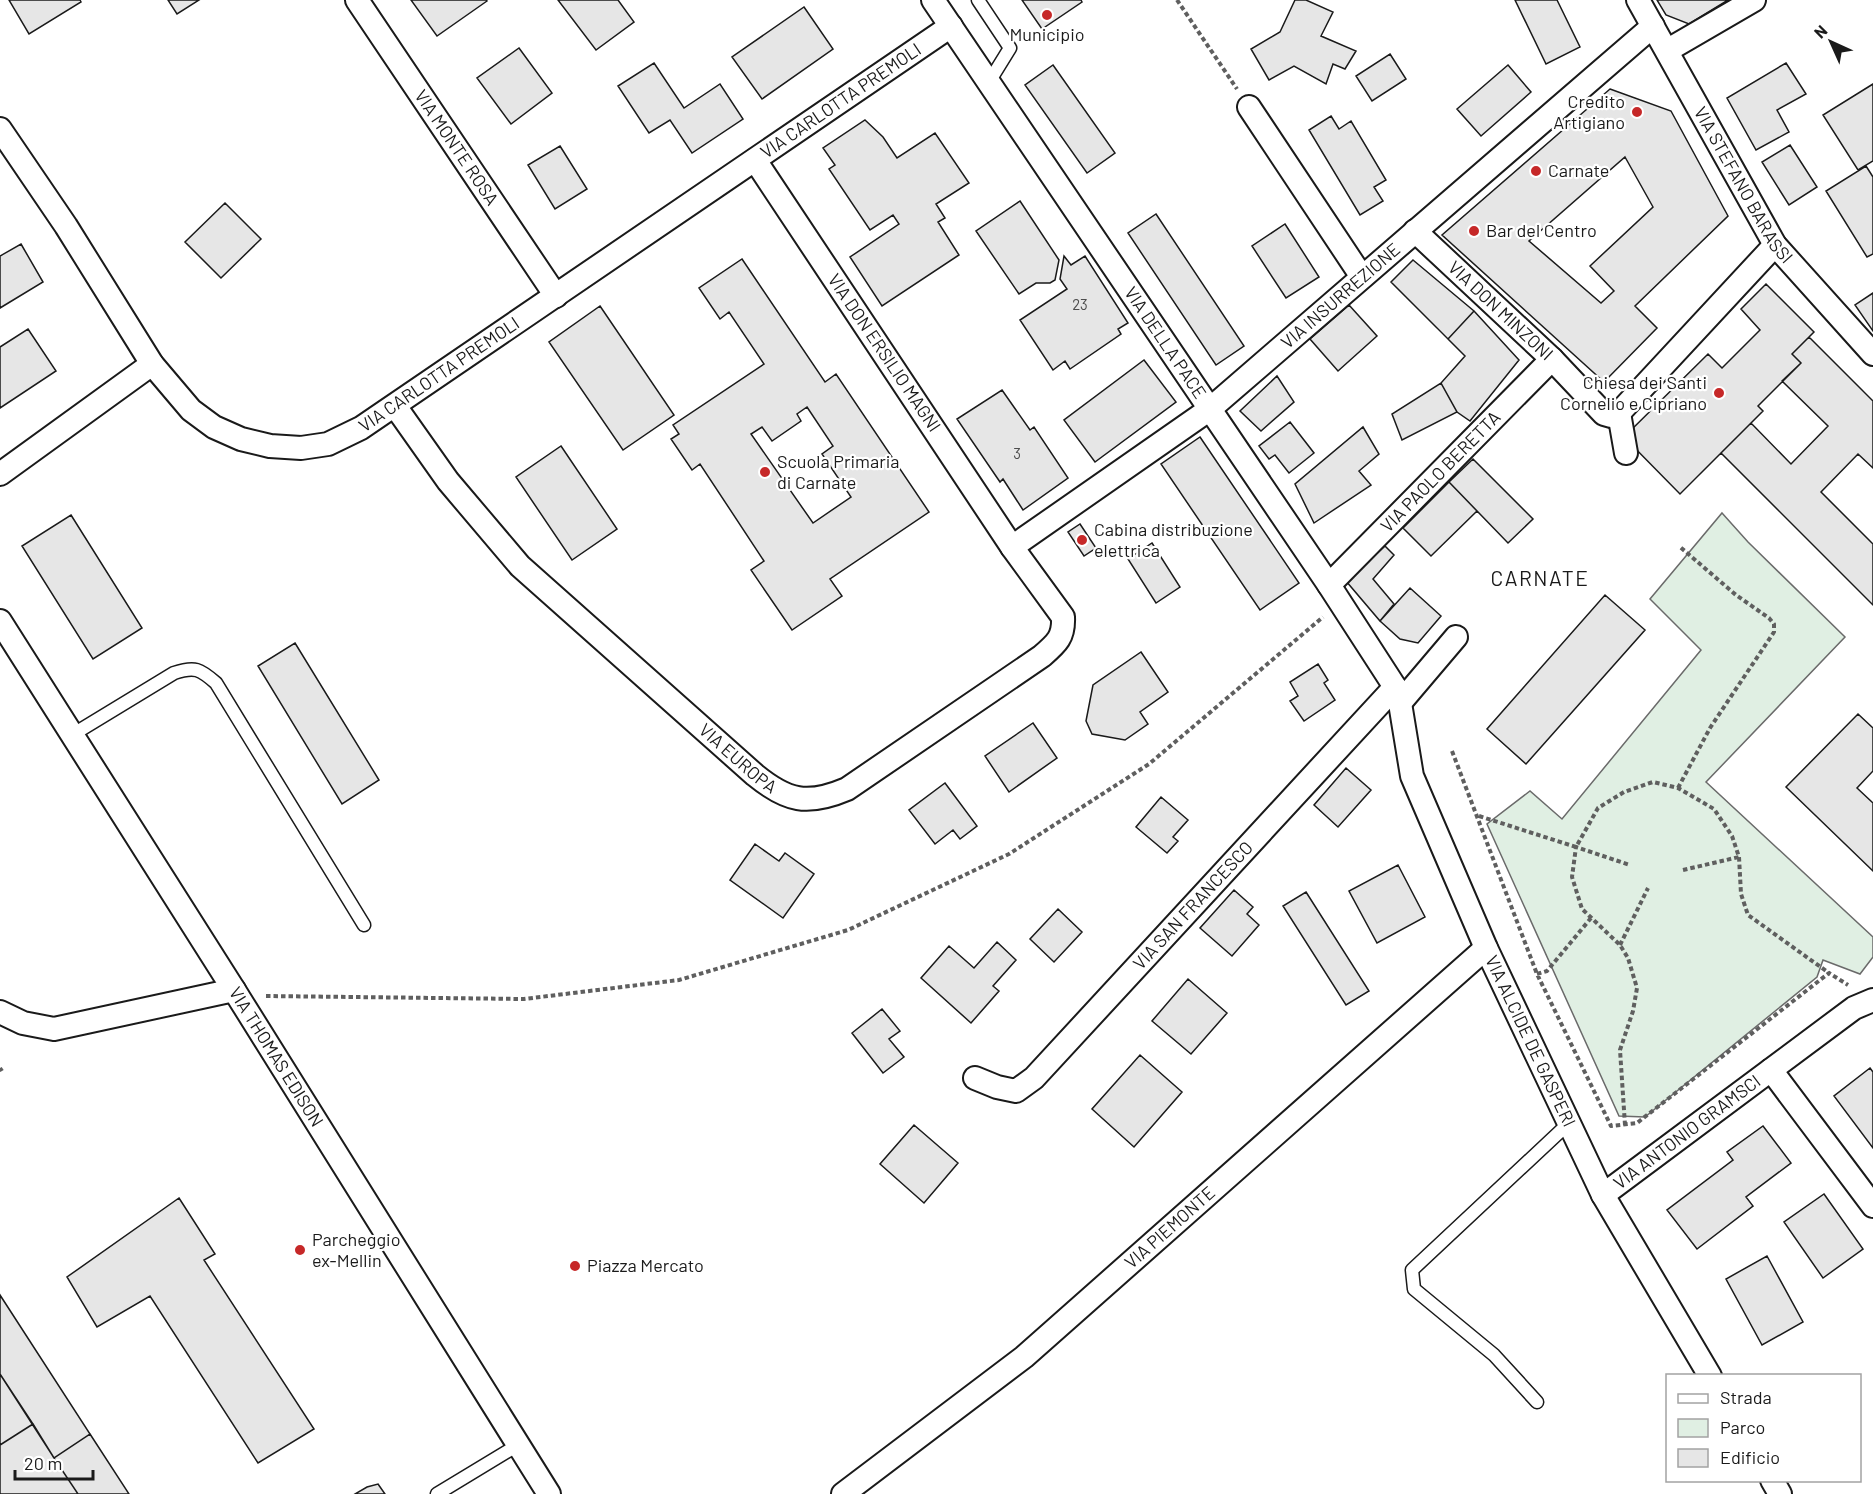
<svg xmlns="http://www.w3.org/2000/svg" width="1873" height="1494" viewBox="0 0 1873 1494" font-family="Barlow,sans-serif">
<rect width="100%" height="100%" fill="#fff"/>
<path fill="#e0efe3" stroke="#6a6a6a" stroke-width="1.5" d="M1722,513L1748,542L1845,637L1706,782L1873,937V957L1860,974L1823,960L1817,977L1645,1117L1619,1116L1487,824L1530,791L1562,819L1701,650L1650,599Z"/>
<path fill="#e6e6e6" stroke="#1a1a1a" stroke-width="1.5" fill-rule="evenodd" d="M9,0H80L81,2L29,34Z
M168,0H199L177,14Z
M411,0H486L487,1L437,36Z
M558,0H618L634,22L596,50Z
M1022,0H1081L1082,2L1042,29Z
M1295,0H1306L1333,12L1321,36L1356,51L1345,69L1333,64L1326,84L1294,66L1269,80L1251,49L1280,32Z
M1515,0H1557L1580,47L1546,64Z
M1657,0H1728L1689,24L1666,15Z
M804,7L833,49L762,99L732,57Z
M519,48L552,93L511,124L477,78Z
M1390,54L1406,79L1372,101L1356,76Z
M654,63L684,108L720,84L743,119L692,153L670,120L649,133L618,86Z
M1786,63L1806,94L1777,110L1789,132L1756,150L1727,98Z
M1053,65L1115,153L1087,173L1025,85Z
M1508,65L1531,92L1481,136L1457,109Z
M1873,84V161L1858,170L1823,115Z
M1610,89L1671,111L1728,216L1635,306L1657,328L1604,382L1442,235ZM1625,157L1653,207L1590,266L1614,291L1601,303L1529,241Z
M1331,116L1339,129L1351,121L1386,180L1374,187L1383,201L1360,215L1309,130Z
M865,120L883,137L897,158L935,133L969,183L936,204L945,218L938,222L959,255L882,306L850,257L899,224L893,215L870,230L829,169L835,165L823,148Z
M1790,145L1817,187L1789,205L1762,162Z
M560,146L587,189L555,209L528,165Z
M1866,166L1873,177V254L1867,257L1826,191Z
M1020,201L1059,260L1055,280L1050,283H1036L1019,294L976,231Z
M225,203L261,239L221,278L185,242Z
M1156,214L1244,346L1216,365L1128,233Z
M1285,224L1319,277L1286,298L1252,246Z
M21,244L43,282L0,308V256Z
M1064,256L1071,265L1085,256L1128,323L1118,329L1121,334L1070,369L1065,361L1053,370L1020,320L1067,289L1060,279Z
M742,259L825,382L836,374L929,512L830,579L842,596L792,630L751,570L764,561L700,464L692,470L671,439L679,434L673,425L764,364L729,312L720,319L699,288ZM807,407L833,446L822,454L851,497L813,523L751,434L762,427L772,441L801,421L797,414Z
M1413,260L1474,311L1448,339L1391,282Z
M1766,284L1814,332L1792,354L1801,363L1758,406L1763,411L1680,494L1624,437L1708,354L1722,368L1760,330L1741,309Z
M1873,293V331L1855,305Z
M1349,305L1377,336L1338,371L1310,339Z
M600,306L674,415L623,450L549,342Z
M1474,311L1519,360L1470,421L1457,412L1441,383L1465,356L1448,339Z
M28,329L56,371L0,408V347Z
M1809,337L1873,401V468L1858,454L1821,492L1873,544V605L1721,453L1751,423L1791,464L1828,426L1782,381L1801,363L1792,354Z
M1144,360L1176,402L1095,462L1064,420Z
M1277,376L1294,402L1261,431L1240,411Z
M1441,383L1457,412L1402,440L1392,414Z
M1002,390L1030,430L1034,427L1068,478L1023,510L1003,479L1000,482L957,419Z
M1290,422L1314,453L1289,473L1275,455L1269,459L1259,446Z
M1363,427L1379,454L1359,471L1371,485L1314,523L1295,484Z
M1200,437L1299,583L1260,610L1161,464Z
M561,446L617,529L572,560L516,477Z
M1473,459L1533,519L1508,543L1449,482Z
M1449,482L1477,511L1431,556L1403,528Z
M71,515L142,628L93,659L22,546Z
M1080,524L1096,548L1084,556L1068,532Z
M1152,543L1180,587L1156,603L1128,559Z
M1385,546L1394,555L1373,579L1394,604L1380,621L1346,581Z
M1410,588L1441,616L1418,643L1400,639L1380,621Z
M1605,595L1645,630L1526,764L1487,729Z
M295,643L379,780L342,804L258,666Z
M1141,652L1168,692L1140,712L1148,724L1125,740L1092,734L1086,721L1093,685Z
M1318,664L1328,680L1324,683L1335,700L1304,721L1290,701L1298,696L1290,682Z
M1858,714L1873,728V771L1857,788L1873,803V871L1786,787Z
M1033,723L1057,758L1009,792L985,756Z
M1346,768L1371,790L1338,827L1314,805Z
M945,783L977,826L960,839L953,830L935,844L909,810Z
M1161,797L1188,820L1173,837L1178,841L1167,853L1136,827Z
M755,844L779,861L785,853L814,874L783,918L730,880Z
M1398,865L1425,917L1377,943L1349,891Z
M1234,890L1253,907L1247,914L1259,925L1232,956L1200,928Z
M1306,892L1369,991L1346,1005L1283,906Z
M1058,909L1082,932L1054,962L1030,939Z
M997,942L1016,960L993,986L999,991L971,1023L921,978L949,946L974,968Z
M1188,979L1227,1013L1191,1054L1152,1021Z
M882,1009L900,1031L889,1039L904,1057L883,1073L852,1033Z
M1140,1055L1182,1092L1134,1147L1092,1109Z
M1870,1068L1873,1072V1148L1834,1096Z
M914,1125L958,1163L924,1203L880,1164Z
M1763,1126L1791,1163L1746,1197L1753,1206L1697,1249L1667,1210L1733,1160L1727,1152Z
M1824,1194L1863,1249L1823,1278L1784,1222Z
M179,1198L215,1254L204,1260L314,1429L258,1463L150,1296L97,1327L67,1277Z
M1767,1256L1803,1322L1762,1345L1726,1279Z
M0,1295L90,1434L54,1458L0,1374Z
M0,1374L33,1424L0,1445Z
M33,1424L54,1458L78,1494H0V1445Z
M90,1434L129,1494H78L54,1458Z
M378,1484L385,1494H355L367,1487Z"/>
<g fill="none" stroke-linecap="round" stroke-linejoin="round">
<defs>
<path id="lane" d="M978,0L1010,48L989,82
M72,735L174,673C195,666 200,669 216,683L364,925
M1537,1402L1494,1355L1414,1289L1412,1270L1568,1124
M437,1494L518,1445"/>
<g id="street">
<path id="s1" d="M357,0L556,296"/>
<path id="s2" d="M933,0L1329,585L1395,687L1400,703L1412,776L1486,948L1603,1195L1710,1376"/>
<path id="s3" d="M1638,0L1775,245L1873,354"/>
<path d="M1668,50L1754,0"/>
<path d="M1249,107L1362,277"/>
<path id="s4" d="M0,129L66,226L152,364L191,410L214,427L241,439L270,446L301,448L328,444L361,428L951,26"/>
<path id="s5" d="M1415,231L1552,359L1604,414L1611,416L1619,413L1775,245"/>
<path id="s6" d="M395,406L448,481L520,566L755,775C787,801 807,806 847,789L1042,656C1057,643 1064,637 1063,617L1012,547L755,160"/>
<path d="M1619,413L1626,453"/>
<path d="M0,474L152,364"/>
<path id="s7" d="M1012,547L1210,409L1653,26"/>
<path id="s8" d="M1329,585L1552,359"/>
<path id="s9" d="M0,621L234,990L549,1494"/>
<path d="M1400,703L1456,637"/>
<path d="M0,1012L23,1023L54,1029L234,990"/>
<path d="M1771,1070L1873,1206"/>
<path id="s10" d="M975,1078L997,1087L1016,1091L1034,1078L1395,687"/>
<path id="s11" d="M1603,1195L1854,1008L1873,1000"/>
<path d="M1772,1480L1780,1494"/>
<path id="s12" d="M843,1494L1024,1357L1486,948"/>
</g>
</defs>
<use href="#lane" stroke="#1a1a1a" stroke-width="15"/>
<use href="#street" stroke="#1a1a1a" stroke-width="26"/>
<path stroke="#5f5f5f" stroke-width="4" stroke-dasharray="4.5 3" stroke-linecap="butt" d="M1177,0L1237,89
M1452,751L1537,974L1611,1126L1637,1123L1829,973L1848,985
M1678,788L1710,728L1774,632V624L1769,618L1736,595L1679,546
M1479,816L1576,847L1598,808L1624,792L1653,782L1678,788L1714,809L1732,836L1739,857L1741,894L1748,915L1829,973
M1683,870L1739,857
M1620,945L1648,888
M1537,974L1547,971L1591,918
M266,996L524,999L679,980L848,930L1009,854L1149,764L1323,617
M0,1068L2,1071
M1625,1125L1620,1050L1633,1011L1637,988L1628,958L1620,945L1582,909L1572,877L1576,847L1630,865"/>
<use href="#lane" stroke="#fff" stroke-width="12"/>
<use href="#street" stroke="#fff" stroke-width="22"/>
</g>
<g fill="#c62828" stroke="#fff" stroke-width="2">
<circle cx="1047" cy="15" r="6"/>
<circle cx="1637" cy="112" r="6"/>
<circle cx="1536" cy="171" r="6"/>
<circle cx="1474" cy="231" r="6"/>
<circle cx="1719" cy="393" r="6"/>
<circle cx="765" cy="472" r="6"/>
<circle cx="1082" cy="540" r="6"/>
<circle cx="300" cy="1250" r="6"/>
<circle cx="575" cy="1266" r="6"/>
</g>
<g text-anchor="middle" stroke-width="4.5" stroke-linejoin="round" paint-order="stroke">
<g font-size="15" fill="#4d4d4d">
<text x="1080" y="310">23</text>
<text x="1017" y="459">3</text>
</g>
<g font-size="18" fill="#1a1a1a" stroke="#fff" text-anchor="start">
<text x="1047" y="41" text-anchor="middle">Municipio</text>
<text x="1625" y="108" text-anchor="end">Credito<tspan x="1625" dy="21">Artigiano</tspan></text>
<text x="1548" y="177">Carnate</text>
<text x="1486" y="237">Bar del Centro</text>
<text x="1707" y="389" text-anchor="end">Chiesa dei Santi<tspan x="1707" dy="21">Cornelio e Cipriano</tspan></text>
<text x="777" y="468">Scuola Primaria<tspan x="777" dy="21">di Carnate</tspan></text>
<text x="1094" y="536">Cabina distribuzione<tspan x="1094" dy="21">elettrica</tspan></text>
<text x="312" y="1246">Parcheggio<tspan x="312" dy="21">ex-Mellin</tspan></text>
<text x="587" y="1272">Piazza Mercato</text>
</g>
<g font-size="18" fill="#1a1a1a" stroke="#fff">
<text dy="6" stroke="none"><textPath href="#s4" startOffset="1104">VIA CARLOTTA PREMOLI</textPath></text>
<text dy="6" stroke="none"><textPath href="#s1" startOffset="178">VIA MONTE ROSA</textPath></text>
<text dy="6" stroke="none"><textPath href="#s3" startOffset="213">VIA STEFANO BARASSI</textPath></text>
<text dy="6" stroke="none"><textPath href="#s7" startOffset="414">VIA INSURREZIONE</textPath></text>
<text dy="6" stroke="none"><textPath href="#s5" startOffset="117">VIA DON MINZONI</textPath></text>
<text dy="6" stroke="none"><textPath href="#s2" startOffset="414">VIA DELLA PACE</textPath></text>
<text transform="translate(884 353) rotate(56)" y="6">VIA DON ERSILIO MAGNI</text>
<text dy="6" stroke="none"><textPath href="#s4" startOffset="618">VIA CARLOTTA PREMOLI</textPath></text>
<text dy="6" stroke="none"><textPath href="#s8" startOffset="159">VIA PAOLO BERETTA</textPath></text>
<text dy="6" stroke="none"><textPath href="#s6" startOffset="494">VIA EUROPA</textPath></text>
<text dy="6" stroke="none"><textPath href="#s10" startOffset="300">VIA SAN FRANCESCO</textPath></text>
<text dy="6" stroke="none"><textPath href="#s2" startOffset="1209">VIA ALCIDE DE GASPERI</textPath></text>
<text dy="6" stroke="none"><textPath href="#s9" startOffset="516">VIA THOMAS EDISON</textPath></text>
<text dy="6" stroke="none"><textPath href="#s11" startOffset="105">VIA ANTONIO GRAMSCI</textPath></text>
<text dy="6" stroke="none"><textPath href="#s12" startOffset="422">VIA PIEMONTE</textPath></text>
</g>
<g font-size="21" letter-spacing="1.5" fill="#1a1a1a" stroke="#fff">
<text x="1540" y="586">CARNATE</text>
</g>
</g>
<rect x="1666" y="1374" width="195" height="108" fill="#ffffff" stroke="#a3a3a3" stroke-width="1.5"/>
<rect x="1678" y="1394" width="30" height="9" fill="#ffffff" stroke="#a3a3a3" stroke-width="1.5"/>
<text x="1720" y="1404" font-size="18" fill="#1a1a1a">Strada</text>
<rect x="1678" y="1419" width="30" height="18" fill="#e0efe3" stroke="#a3a3a3" stroke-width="1.5"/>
<text x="1720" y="1434" font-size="18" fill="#1a1a1a">Parco</text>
<rect x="1678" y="1449" width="30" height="18" fill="#e6e6e6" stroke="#a3a3a3" stroke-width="1.5"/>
<text x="1720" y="1464" font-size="18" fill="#1a1a1a">Edificio</text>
<g transform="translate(1831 42) rotate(315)" stroke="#ffffff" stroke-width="4.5" paint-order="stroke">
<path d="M0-4.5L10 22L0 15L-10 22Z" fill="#1a1a1a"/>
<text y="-9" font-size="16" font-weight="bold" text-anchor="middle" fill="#1a1a1a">N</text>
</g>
<path d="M15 1470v9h78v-9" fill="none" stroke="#1a1a1a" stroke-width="3"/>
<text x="24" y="1470" font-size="18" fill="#1a1a1a" stroke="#ffffff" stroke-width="4.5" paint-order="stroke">20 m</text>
</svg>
